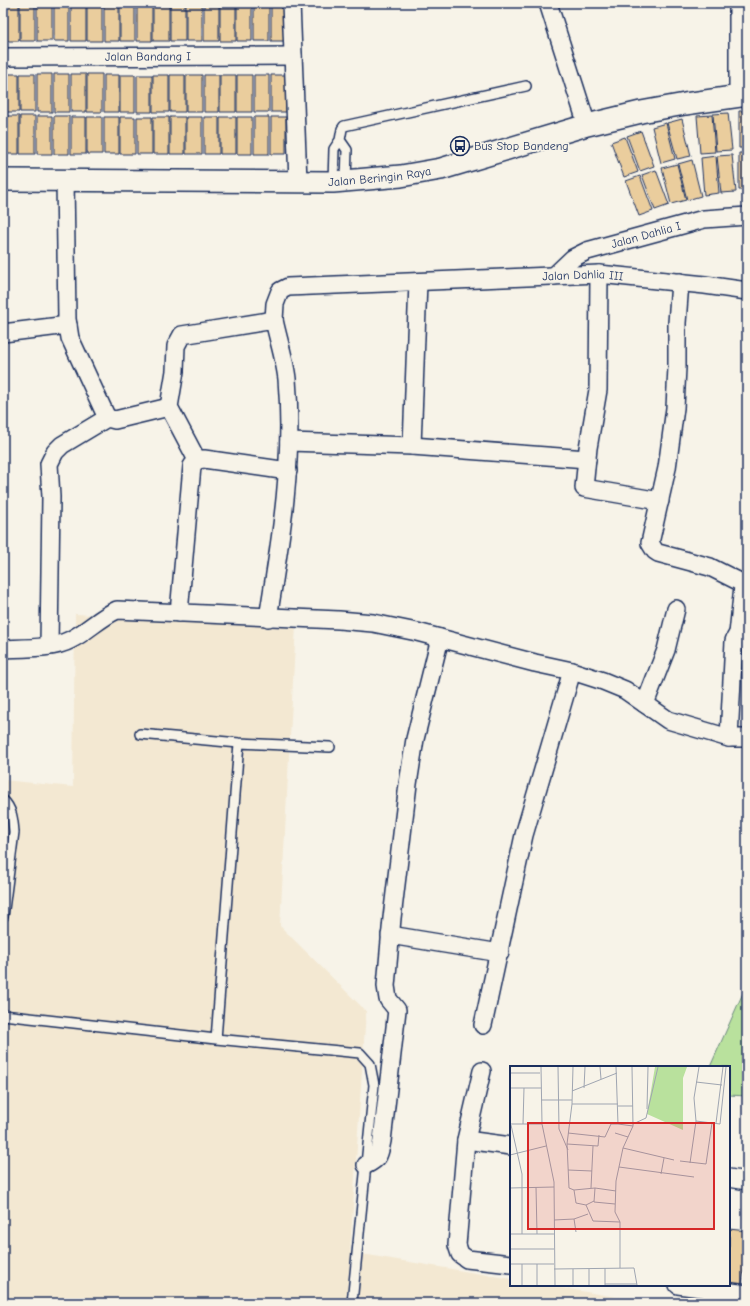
<svg xmlns="http://www.w3.org/2000/svg" width="750" height="1306" viewBox="0 0 750 1306" font-family="'Comic Neue',sans-serif">
<rect width="100%" height="100%" fill="#f7f3e8"/>
<filter id="ink" filterUnits="userSpaceOnUse"><feTurbulence type="fractalNoise" baseFrequency=".025" numOctaves="2"/><feDisplacementMap in="SourceGraphic" scale="8" xChannelSelector="R" yChannelSelector="G"/><feConvolveMatrix kernelMatrix="1 2 1 2 8 2 1 2 1" color-interpolation-filters="sRGB"/></filter>
<g filter="url(#ink)">
<path fill="#f3e8d2" d="M75,614L296,625L280,926L366,1011L350,1252L511,1279V1285H545L651,1303H3V780L73,787Z"/>
<path fill="#b9e19d" stroke="#6a887e" d="M747,984V1096L729,1095V1067H710Z"/>
<path fill="#eacd9d" stroke="#1b2f5e" d="M4,4H19V41H4Z
M20,4H35V41H20Z
M37,4H52V41H37Z
M54,4H69V41H54Z
M71,4H86V41H71Z
M87,4H102V41H87Z
M104,4H119V41H104Z
M120,4H135V41H120Z
M137,4H152V41H137Z
M153,4H169V41H153Z
M170,4H185V41H170Z
M186,4H202V41H186Z
M204,4H219V41H204Z
M220,4H236V41H220Z
M237,4H252V41H237Z
M254,4H269V41H254Z
M271,4H286V41H271Z
M4,74H19V112H4Z
M20,74H35V112H20Z
M37,74H52V112H37Z
M54,74H69V112H54Z
M71,74H86V112H71Z
M87,74H102V112H87Z
M104,75H119V112H104Z
M120,75H135V112H120Z
M137,75H152V112H137Z
M153,75H169V112H153Z
M170,75H185V112H170Z
M186,75H202V112H186Z
M204,75H219V112H204Z
M220,75H236V112H220Z
M237,75H252V112H237Z
M254,75H269V112H254Z
M271,75H286V112H271Z
M739,111H747V148H739Z
M728,113L732,150L716,151L713,114Z
M712,115L715,152L700,153L697,116Z
M4,116H19V154H4Z
M20,116H35V154H20Z
M37,116H52V154H37Z
M54,116H69V154H54Z
M71,117H86V154H71Z
M87,117H102V154H87Z
M104,117H119V154H104Z
M120,117H135V154H120Z
M137,117H152V154H137Z
M153,117H169V154H153Z
M170,117H185V154H170Z
M186,117H202V154H186Z
M204,117H219V154H204Z
M220,117H236V154H220Z
M237,117H252V154H237Z
M254,117H269V154H254Z
M271,117H286V154H271Z
M682,119L691,156L677,159L667,123Z
M666,123L675,159L661,163L652,127Z
M641,131L654,166L640,171L627,136Z
M625,137L638,172L624,177L611,142Z
M739,153H747V190H739Z
M732,155L736,192L721,193L717,156Z
M716,156L719,193L704,195L701,158Z
M692,160L701,196L687,200L678,164Z
M677,164L686,200L671,204L662,168Z
M656,170L669,205L655,210L642,175Z
M640,176L653,211L639,216L626,181Z
M729,1229L747,1231V1247L742,1284L729,1283Z"/>
<g fill="none" stroke-linecap="round" stroke-linejoin="round">
<defs>
<path id="service" d="M340,140L347,150L346,181
M333,182L334,149L340,140L342,129L344,126L526,86
M140,734L239,743L330,747
M3,800C12,808 13,820 14,832L3,917
M3,1015L216,1039L360,1053L370,1064L374,1085L352,1303
M216,1039L239,743"/>
<g id="minor">
<path d="M291,3L298,181"/>
<path d="M548,3L587,125"/>
<path d="M738,3V95"/>
<path id="s1" d="M3,57L293,56"/>
<path d="M65,180L67,319L70,338L107,418"/>
<path d="M599,274L598,390L588,448L584,488L660,501"/>
<path id="s2" d="M554,276L573,258L587,251L704,219L747,216"/>
<path d="M680,282L677,323V367L675,408L667,468L650,543L655,551L658,553L710,567L742,583L743,586L738,634"/>
<path id="s3" d="M274,320L275,304L280,291L288,287L599,274L705,285L747,291"/>
<path d="M3,333L68,325"/>
<path d="M289,442L412,446L587,459"/>
<path d="M412,446L418,282"/>
<path d="M197,460L169,407L175,371L176,346L182,335L274,320C278,339 285,360 287,379C294,461 281,538 268,618"/>
<path d="M179,613L192,466L197,460L204,459L288,471"/>
<path d="M49,646L51,497L49,464L55,452L62,445L107,418L115,420L169,407"/>
<path d="M3,649C21,648 54,649 70,640C87,632 99,618 117,610L339,620L373,623L417,632L535,663L572,671L603,681L625,690L668,720L729,738H747"/>
<path d="M645,704L666,650L676,609"/>
<path d="M729,738L734,641C736,635 740,631 747,631"/>
<path d="M390,935L500,953"/>
<path d="M483,1025L524,835L572,671"/>
<path d="M482,1071L466,1140L457,1245L460,1254L467,1259L511,1264"/>
<path d="M466,1140L511,1146"/>
<path d="M366,1165C380,1158 379,1155 382,1141L397,1010L388,999L386,986L392,918L408,784L415,739L440,638"/>
<path d="M729,1178L747,1181"/>
<path d="M678,1285L747,1294"/>
</g>
<g id="tertiary">
<path id="s4" d="M3,180L333,182L401,176L441,169L587,125L641,112L685,104L747,95"/>
</g>
</defs>
<use href="#service" stroke="#1b2f5e" stroke-width="12"/>
<use href="#minor" stroke="#1b2f5e" stroke-width="20"/>
<use href="#tertiary" stroke="#1b2f5e" stroke-width="24"/>
<use href="#service" stroke="#f7f3e8" stroke-width="9"/>
<use href="#minor" stroke="#f7f3e8" stroke-width="17"/>
<use href="#tertiary" stroke="#f7f3e8" stroke-width="21"/>
</g>
</g>
<defs>
<symbol id="bus-ring" viewBox="-11 -11 22 22"><circle r="9.5" fill="#f7f3e8" stroke="#1b2f5e" stroke-width="1.5"/><path d="M-5-6H5V4H4V6H2V4H-2V6H-4V4H-5ZM-3.5-4V0h7V-4ZM-3.5 1.2v1.5H-2V1.2ZM2 1.2v1.5H3.5V1.2Z" fill="#1b2f5e"/></symbol>
</defs>
<g fill-rule="evenodd">
<use href="#bus-ring" x="449" y="135" width="22" height="22"/>
</g>
<g text-anchor="middle" stroke-width="3.5" stroke-linejoin="round" paint-order="stroke">
<g font-size="12" fill="#1b2f5e" stroke="#f7f3e8">
<text dy="4" stroke="none"><textPath href="#s1" startOffset="145">Jalan Bandang I</textPath></text>
<text dy="4" stroke="none"><textPath href="#s4" startOffset="377">Jalan Beringin Raya</textPath></text>
<text dy="4" stroke="none"><textPath href="#s2" startOffset="103">Jalan Dahlia I</textPath></text>
<text dy="4" stroke="none"><textPath href="#s3" startOffset="334">Jalan Dahlia III</textPath></text>
</g>
<g font-size="12" fill="#1b2f5e" stroke="#f7f3e8" text-anchor="start">
<text x="474" y="150">Bus Stop Bandeng</text>
</g>
</g>
<g transform="translate(510 1066)">
<rect width="220" height="220" fill="#f7f3e8"/>
<path d="M145,1H177L173,12V64L137,48Z" fill="#b9e19d"/>
<path fill="none" stroke="#9fa5b1" stroke-width="1" d="M31,1L32,58L44,116L45,219M48,1L49,63L58,84M63,1L62,38L57,78L59,122L64,124M90,1L91,13M106,1L108,58L123,60M0,7H30M186,16L212,19M0,22H31M74,22L75,1M62,25L107,7M31,34H62M62,38H108M108,40H123M137,43L138,1M186,55L210,58L216,1M206,57L213,1M0,58H32M13,58L14,22M123,58L136,52L148,1M1,59L12,108V168M58,67L95,71L101,58H108M105,67L118,71M57,78L88,80L89,69M113,82L164,94M0,89L36,80M170,95L196,98L202,57M180,97L186,55L184,32L189,1M109,101L184,111M58,104L82,105M151,108L154,92M26,121L27,168M0,122L44,121M81,122L83,80M85,122L84,136L105,138M84,135L76,139L66,137L64,124L85,122L106,125M76,139L83,155L110,156M64,153L66,166M44,154L64,153L78,148M0,168H44M0,183H44M0,198H44M12,198V219M27,198V219M95,202V219M110,202V156L105,146L106,115L113,82L123,60L122,1M44,203L124,202L127,219M63,203V219M95,218H127M79,219V203"/>
<path fill="#d62828" fill-opacity="0.15" stroke="#d62828" stroke-width="2" d="M18,57H204V163H18Z"/>
<rect width="220" height="220" fill="none" stroke="#1b2f5e" stroke-width="2"/>
</g>
<rect width="750" height="1306" fill="none" stroke="#f7f3e8" stroke-width="16"/>
<rect x="8" y="8" width="734" height="1290" fill="none" stroke="#1b2f5e" stroke-width="1.5" filter="url(#ink)"/>
</svg>
